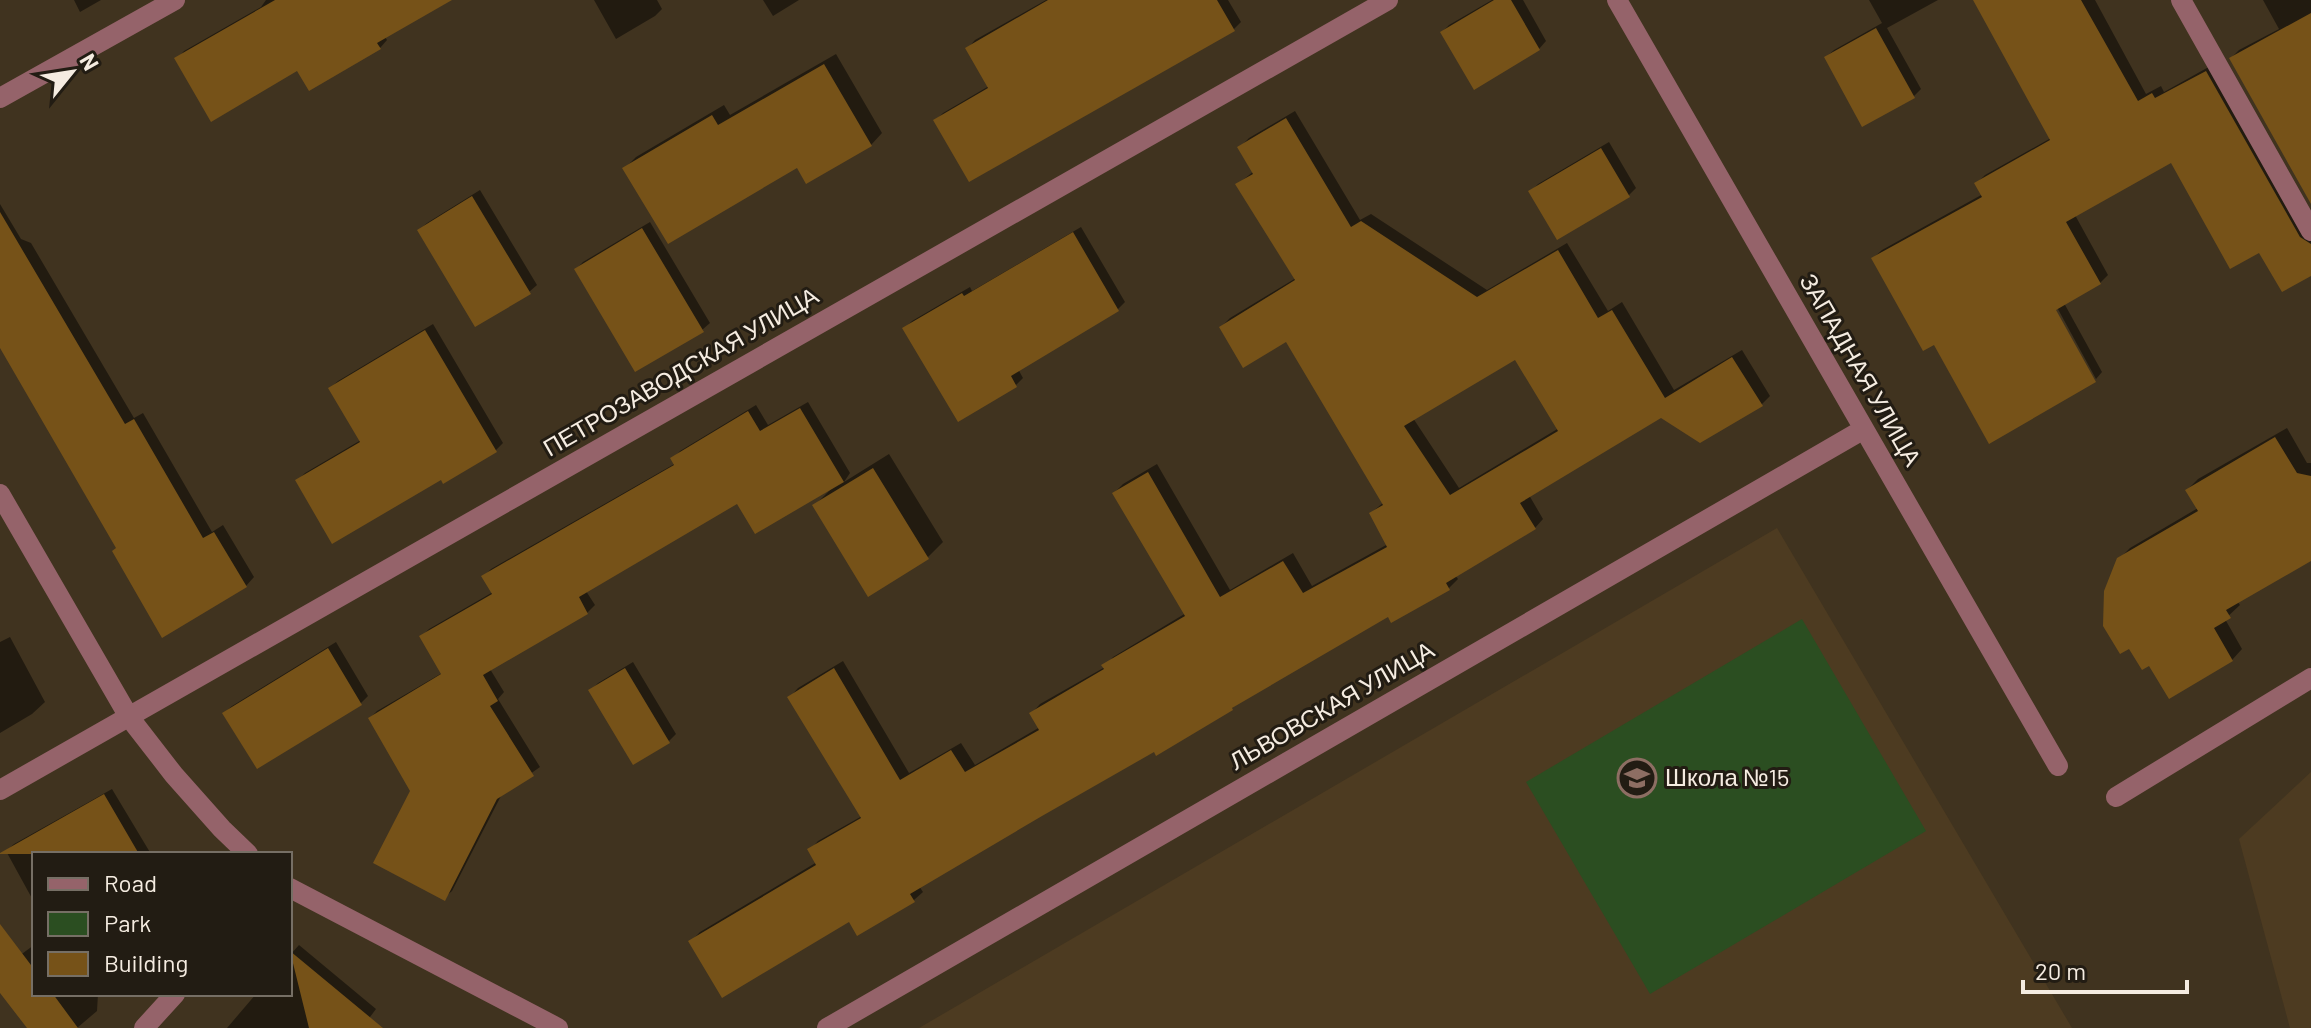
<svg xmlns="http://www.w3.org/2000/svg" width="2311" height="1028" viewBox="0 0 2311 1028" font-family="Barlow,sans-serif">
<rect width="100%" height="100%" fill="#40331f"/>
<path fill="#4d3b21" d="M1777,528L2072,1028H919Z
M2311,772V1028H2290L2239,839Z"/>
<path fill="#2b4e21" d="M1802,619L1926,831L1650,994L1526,782Z"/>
<path fill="#0007" fill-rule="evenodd" d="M74,0H101L80,12Z
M266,0H448L385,37L387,40L380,48L298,69L177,59L184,51L261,7Z
M594,0H657L662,9L655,16L616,39Z
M763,0H799L773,16Z
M1046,0H1228L1241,22L1233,30L935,121L943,113L989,86L968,48L975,40Z
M1492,0H1523L1546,41L1539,49L1442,32L1449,25Z
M1869,0H1938L1887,28L1921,89L1914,96L1826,57L1834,50L1882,23Z
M1975,0H2095L2146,94L2161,86L2164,92L2214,64L2311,233V270L2260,250L2172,160L2075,215L2108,275L2100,283L2064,303L2102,372L2096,379L2053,300L1935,342L1873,258L1882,250L1983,194L1977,183L1985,175L2051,138Z
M2263,0H2311V200L2231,58L2239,50L2279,29Z
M836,54L882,133L871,145L797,166L625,168L636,157L724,105L730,115Z
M1295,111L1360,220L1371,214L1487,290L1567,243L1608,311L1622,302L1674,390L1742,350L1770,396L1761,405L1661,415L1529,495L1543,519L1535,528L1455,575L1458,579L1449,588L1389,615L1239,702L1232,708L1154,750L919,886L923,892L914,900L691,941L700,932L817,862L810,850L818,841L862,816L790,697L798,688L843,661L909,773L961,743L975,765L1040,727L1032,713L1040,704L1105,667L1113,657L1186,613L1114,493L1123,484L1157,464L1230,590L1293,553L1312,586L1388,544L1371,513L1384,502L1287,339L1221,327L1230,318L1296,278L1238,184L1254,171L1240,147L1249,138ZM1516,357L1559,428L1459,488L1413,418Z
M1609,142L1636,188L1629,195L1531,191L1538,184Z
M480,190L537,285L529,292L419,230L427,223Z
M0,204L21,239L31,243L134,418L143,413L212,532L223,525L254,577L246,586L118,547L0,345Z
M650,222L710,323L702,330L576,269L583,262Z
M1081,227L1125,302L1118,309L1018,369L1023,378L1016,385L905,328L912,321L970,287L972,291Z
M433,324L503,443L496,450L441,477L298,480L305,473L361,440L330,388L338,381Z
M808,402L850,473L844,482L889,454L943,542L928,557L814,506L831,489L738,501L586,591L595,605L587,613L490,669L504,692L498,699L540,767L502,794L452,891L444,898L412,791L370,718L377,711L442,673L421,637L429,629L493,592L484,576L491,569L676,463L673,459L680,451L756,405L768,425Z
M2287,428L2307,463H2311V559L2237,601L2240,605L2225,619L2242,649L2232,660L2119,559L2130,548L2198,508L2187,490L2198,479Z
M10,637L45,702L32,714L0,733V642Z
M336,642L368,696L361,703L224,713L232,706Z
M633,662L676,734L669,741L591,690L598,683Z
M112,789L151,854H34V902L6,851L14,844Z
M34,945V994H98L97,1011L77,1028H29L0,989V970Z
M299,945L376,1009L367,1021L376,1028H227L256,994H290V955Z"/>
<path fill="#765218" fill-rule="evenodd" d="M275,0H452L377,43L381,49L309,91L297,71L211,122L174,58Z
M1048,0H1217L1235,31L969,182L933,120L988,88L965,48Z
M1494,0H1511L1540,50L1474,90L1440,32Z
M1973,0H2081L2138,101L2152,93L2155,98L2206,71L2300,237L2311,244V276L2282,292L2259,253L2230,269L2171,163L2066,222L2101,284L2056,310L2096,382L1989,444L1934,345L1923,351L1871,258L1982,197L1974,183L2050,140Z
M2311,13V204L2229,58Z
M1876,28L1915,98L1862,127L1824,57Z
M824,64L872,146L806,184L797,168L668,244L622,168L712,115L718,125Z
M1286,118L1351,227L1361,221L1477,297L1558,250L1598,318L1612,310L1665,398L1732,357L1763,406L1700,443L1661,418L1520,503L1536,529L1446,583L1450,590L1391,623L1388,617L1232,708L1233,710L1156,756L1154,752L1042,816L910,894L915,902L857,936L849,922L722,998L688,941L816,865L807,849L861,818L787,697L834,668L900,780L951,750L965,772L1039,730L1029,713L1104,669L1101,665L1185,616L1112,493L1148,472L1220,597L1283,561L1303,593L1387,547L1369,513L1383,505L1286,342L1243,368L1219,327L1295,280L1235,184L1253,174L1237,147ZM1515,360L1558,431L1450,495L1404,426Z
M1601,148L1630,197L1557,240L1528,191Z
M472,196L531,294L475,327L417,230Z
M0,212L125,424L134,419L203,538L214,532L247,587L162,638L112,551L116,548L0,348Z
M642,228L704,332L635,372L574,269Z
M1073,232L1119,311L1011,376L1017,387L958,422L902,328L962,293L964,296Z
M425,330L497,452L443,484L441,480L332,544L295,480L360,442L328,388Z
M800,408L844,482L755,534L737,504L579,597L588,614L483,675L498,701L490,706L534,776L497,799L445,901L373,863L410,791L368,718L441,674L419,636L492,594L481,576L674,465L670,458L748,411L760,431Z
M2275,437L2297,473L2311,476V561L2226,610L2231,618L2214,628L2233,661L2169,699L2149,666L2142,670L2129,649L2120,654L2103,626L2104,591L2117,558L2198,511L2185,490Z
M873,468L929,559L868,597L812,505Z
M328,648L362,705L257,769L222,713Z
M625,668L670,743L633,765L588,690Z
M104,794L139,854H0V853Z
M0,924L34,969V994H53L78,1028H27L0,993Z
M290,951L383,1028H309Z"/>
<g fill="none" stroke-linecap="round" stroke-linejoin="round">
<path stroke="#95636a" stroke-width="20" d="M2181,0L2311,231"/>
<path stroke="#95636a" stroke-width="20" d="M1617,0L2058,766
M0,98L175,0
M0,494L129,717L174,775L222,829L248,854
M0,790L1388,0
M2116,797L2311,678
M290,888L558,1028
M144,1028L175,994
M827,1028L1864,429"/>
</g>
<defs>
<symbol id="school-ring" viewBox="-11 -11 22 22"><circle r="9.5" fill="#221c13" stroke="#8d6e63" stroke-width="1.5"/><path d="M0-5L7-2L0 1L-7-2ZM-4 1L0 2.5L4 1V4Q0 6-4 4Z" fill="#8d6e63"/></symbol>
</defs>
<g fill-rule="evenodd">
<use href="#school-ring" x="1615" y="756" width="44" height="44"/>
</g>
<g text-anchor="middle" stroke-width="6" stroke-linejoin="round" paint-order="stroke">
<g font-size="24" fill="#f5ece1" stroke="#221c13">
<text transform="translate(1860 370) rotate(60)" y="8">ЗАПАДНАЯ УЛИЦА</text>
<text transform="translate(681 372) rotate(-30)" y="8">ПЕТРОЗАВОДСКАЯ УЛИЦА</text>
<text transform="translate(1332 706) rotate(-30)" y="8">ЛЬВОВСКАЯ УЛИЦА</text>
</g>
<g font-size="24" fill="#f5ece1" stroke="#221c13" text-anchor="start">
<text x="1665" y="786">Школа №15</text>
</g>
</g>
<rect x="32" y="852" width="260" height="144" fill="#221c13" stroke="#766f65" stroke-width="2"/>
<rect x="48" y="878" width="40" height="12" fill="#95636a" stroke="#766f65" stroke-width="2"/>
<text x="104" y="892" font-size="24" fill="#f5ece1">Road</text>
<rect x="48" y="912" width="40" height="24" fill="#2b4e21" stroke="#766f65" stroke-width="2"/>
<text x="104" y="932" font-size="24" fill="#f5ece1">Park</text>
<rect x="48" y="952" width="40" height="24" fill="#765218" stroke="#766f65" stroke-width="2"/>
<text x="104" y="972" font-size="24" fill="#f5ece1">Building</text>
<g transform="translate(72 72) rotate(60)" stroke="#221c13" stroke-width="6" paint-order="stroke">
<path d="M0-6L14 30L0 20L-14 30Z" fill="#f5ece1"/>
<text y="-12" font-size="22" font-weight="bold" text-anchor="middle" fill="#f5ece1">N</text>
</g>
<path d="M2023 980v12h164v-12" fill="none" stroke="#f5ece1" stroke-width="4"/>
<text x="2035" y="980" font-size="24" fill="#f5ece1" stroke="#221c13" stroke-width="6" paint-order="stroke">20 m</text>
</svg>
